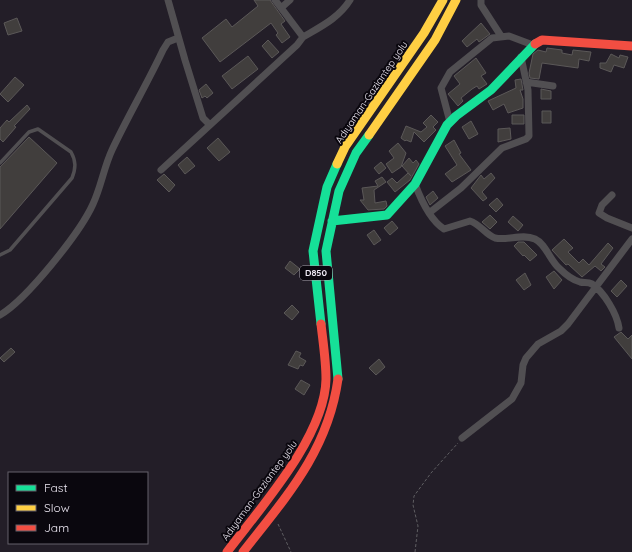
<svg xmlns="http://www.w3.org/2000/svg" width="632" height="552" viewBox="0 0 632 552" font-family="Quicksand,sans-serif">
<rect width="100%" height="100%" fill="#231e28"/>
<path fill="#413e3d" stroke="#5b5858" d="M254,0H270L285,21L281,24L290,37L282,43L276,35L278,33L271,23L220,62L202,38L226,19L232,27L258,6Z
M17,18L22,31L8,35L4,23Z
M481,23L490,34L479,42L477,39L467,47L462,41Z
M268,40L279,52L272,58L262,46Z
M547,48L562,50V53L572,55L573,50L591,52L589,61L579,59L578,68L542,63L539,79L530,78L529,73L533,54L538,50L546,52Z
M611,54L619,58L620,55L628,57L624,68L614,65L611,72L600,68V63H606Z
M248,56L258,69L232,89L222,76Z
M476,58L486,73L481,76L487,84L479,89L477,86L472,89L461,98L463,101L458,106L448,94L460,84L454,76Z
M15,77L24,85L8,102L0,94Z
M521,79L523,90H520L523,99V108L508,113L504,104L493,110L488,101L516,88L515,80Z
M206,84L213,93L207,98L205,96L202,98L199,90Z
M541,89L551,91V99H541Z
M27,105L30,109L14,126L16,127L3,142L0,139V128L7,120L9,122Z
M542,111H551V123H542Z
M431,115L438,122L433,127L436,130L424,142L414,132L411,142L406,140L405,141L401,138L406,126L421,132L427,127L423,123Z
M512,115H524V124H512Z
M471,121L478,134L469,139L462,127Z
M510,128L511,139L498,142V129Z
M29,137L57,163L0,229V167Z
M218,138L230,152L219,161L207,148Z
M454,140L461,153L459,154L471,170L452,182L445,174L457,165L445,146Z
M398,143L406,153L401,167L392,173L386,164L394,158L389,151Z
M187,157L195,166L185,174L178,165Z
M409,158L413,163L416,160L419,164L410,180L395,192L387,182L392,178L397,183L408,173L411,176L402,166Z
M381,162L386,168L379,174L374,168Z
M491,173L495,178L482,192L487,198L483,201L471,188L481,175L484,179Z
M164,174L175,185L169,192L157,180Z
M382,177L386,182L374,190L375,203L386,201L387,206L384,209L368,210L360,200H364L362,188L378,186L375,181Z
M433,191L438,198L430,205L426,197Z
M497,198L503,205L496,212L489,205Z
M490,215L497,222L490,229L482,222Z
M513,216L523,225L518,231L508,222Z
M392,221L398,228L390,235L384,228Z
M374,230L381,240L374,245L367,235Z
M564,239L573,248L568,252L579,263L583,259L589,265L608,243L613,248L601,264L605,267L601,271L595,266L582,277L568,264L566,265L552,250Z
M518,242H524L537,255L530,261L524,255L523,256L514,246Z
M290,261L300,269L294,275L285,268Z
M554,271L562,280L554,289L546,277Z
M525,273L531,285L524,290L516,280Z
M621,280L627,286L617,297L611,291Z
M292,305L299,312L292,320L284,313Z
M621,332L628,339L632,335V359L614,337Z
M11,348L15,352L4,362L0,358Z
M296,351L301,353L299,357L306,361L303,366L300,365L298,369L288,365Z
M379,359L385,367L376,375L369,368Z
M301,380L310,385L304,395L295,389Z"/>
<g fill="none" stroke-linecap="round" stroke-linejoin="round">
<path stroke="#5f5e62" stroke-width="1" stroke-dasharray="3 2" stroke-linecap="butt" d="M278,524L291,552
M415,552L418,526L413,505L414,496L431,473L458,443"/>
<path stroke="#514f52" stroke-width="3.5" d="M0,163L29,132L38,129L71,152C76,161 76,168 72,178L10,250L0,255"/>
<path stroke="#514f52" stroke-width="7" d="M168,0L185,60L203,118L209,124
M481,0V5L501,36
M281,8L290,0
M303,37C320,27 339,18 350,0
M526,82L553,86
M450,122L441,88L450,72L492,38L509,36L533,45
M161,170L297,45L303,37L275,0
M415,184C421,200 430,220 444,229L470,221C480,224 486,235 495,238C508,241 522,233 535,239C546,244 550,261 560,269C565,274 573,280 580,282C584,283 588,282 592,284C604,292 617,314 619,328
M612,195L602,205L599,213L607,218L632,228
M429,213L461,188L502,148L526,139L529,136L528,90L521,57
M0,315C26,300 80,233 93,204C101,187 104,167 112,150C128,116 147,84 163,50L168,42L178,38
M462,438L512,399L521,383L523,365L526,358L538,344L561,331L568,324L632,239"/>
<path stroke="#16e098" stroke-width="9" d="M332,221L387,215L415,184L447,125L456,116L491,90L535,44
M321,324L313,251L327,187L337,164
M338,379L326,251L339,191L356,153L369,135"/>
<path stroke="#ffcf43" stroke-width="9" d="M369,135L435,40L456,0
M337,164L345,147L424,33L443,0"/>
<path stroke="#f24e42" stroke-width="9" d="M535,44L542,40L632,46
M227,552C261,507 325,436 326,379C326,361 323,342 321,324
M243,552C286,497 328,451 338,379"/>
</g>
<g text-anchor="middle" stroke-width="4" stroke-linejoin="round" paint-order="stroke">
<rect fill="#0a070e" stroke="#a9a4ae" stroke-width="1" x="300" y="266" width="32" height="14" rx="3"/>
<g font-size="9" font-weight="bold" fill="#ede8f3">
<text x="316" y="276">D850</text>
</g>
<g font-size="10" fill="#ede8f3" stroke="#0a070e">
<text transform="translate(371 92) rotate(-56)" y="4">Adıyaman-Gaziantep yolu</text>
<text transform="translate(259 490) rotate(-54)" y="4">Adıyaman-Gaziantep yolu</text>
</g>
</g>
<rect x="8" y="472" width="140" height="72" fill="#0a070e" stroke="#65616a"/>
<rect x="16" y="485" width="20" height="6" fill="#16e098" stroke="#65616a"/>
<text x="44" y="492" font-size="12" fill="#ede8f3">Fast</text>
<rect x="16" y="505" width="20" height="6" fill="#ffcf43" stroke="#65616a"/>
<text x="44" y="512" font-size="12" fill="#ede8f3">Slow</text>
<rect x="16" y="525" width="20" height="6" fill="#f24e42" stroke="#65616a"/>
<text x="44" y="532" font-size="12" fill="#ede8f3">Jam</text>
</svg>
